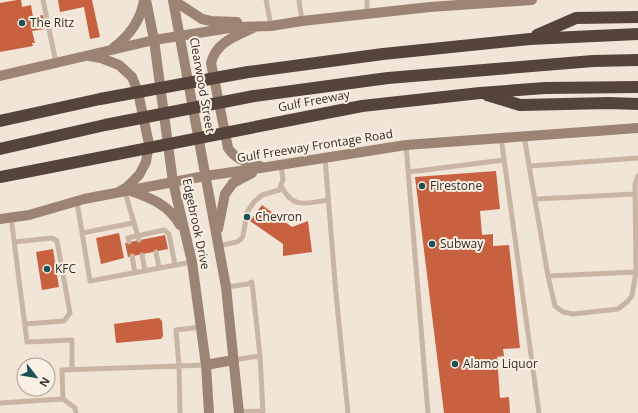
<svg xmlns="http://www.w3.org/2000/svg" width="638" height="413" viewBox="0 0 638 413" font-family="'Open Sans',sans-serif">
<rect width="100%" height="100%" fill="#f1e5d7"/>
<path fill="#c76140" d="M17,0H21L22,7L31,5L33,17L43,15L45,29L32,31L35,43H32L33,46L0,52V3Z
M58,0H92L100,37L90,39L84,7L60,12Z
M496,171L500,209L480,211L482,235L493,234V246L509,245L520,348L503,349L504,356L497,357L500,398L509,397L510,413H444L415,177Z
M262,205L292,227L308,221L312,252L283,256V244L250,221Z
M119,233L124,258L101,264L96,238Z
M165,235L168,249L128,257L125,243Z
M53,249L59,287L42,290L36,252Z
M159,318L162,321L163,336L161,339L116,343L114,324Z"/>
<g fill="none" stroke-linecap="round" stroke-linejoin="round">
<path stroke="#c9b5a4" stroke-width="5" d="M43,0L56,63
M266,0L271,26
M299,0L302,21
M367,0V13
M524,136L548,276L636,272L635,184L638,176
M501,137L539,413
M406,145L428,413
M325,158L336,294L348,413
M530,166L638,158
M409,172L504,160
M281,186C294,210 305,203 328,200
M125,192L139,240
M536,199L635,194
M77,202L90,281L192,262
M11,217L27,342L72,340V369
M82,233L133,223
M14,242L52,238L57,241L70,313L64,321L25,324
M129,242L128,238L164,230L169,234L175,265
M218,246L237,242L240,240L243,236L247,212L254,202L262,195L279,190L283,180L281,165
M156,252L159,268
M142,255L145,271
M132,256L135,273
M548,276L555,306L563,312L573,314L618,309L627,302L632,296L636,272
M226,287L248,284L252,282L260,356L263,411L239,412
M233,360L260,356
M0,403L63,399
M76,413L75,408L63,399L62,370L206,365
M180,413L179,366L176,330L201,327"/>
<path stroke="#9c8475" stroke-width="10" d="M146,0L154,40L173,182L192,262L206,365L209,413
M173,0L226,287L239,413
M173,0L202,19L211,21L237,22
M253,28C236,36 216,42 211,63L228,148C237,161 246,162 260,166
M112,49C128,37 141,20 144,0
M89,56L101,58L119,65L132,77L138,92L149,144L146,162L139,175L127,187L120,191
M0,76L154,40L236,27L271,26L302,21L430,7L532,0
M131,191C151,198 169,205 180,225
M0,219L29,215L84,199L205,176L254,169L406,145L638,128
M218,229L225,194L233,183L252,173
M206,365L233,360"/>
<path stroke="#55443c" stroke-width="12" d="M537,35L576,18L638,17
M487,95L520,105L609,103L638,104
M0,121L100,99L248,72L383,54L530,39L638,34
M0,149L105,125L254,96L388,78L593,61L638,60
M0,177L362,106L480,93L545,88L638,87"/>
</g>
<g fill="#1b5155" stroke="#f9efe3" stroke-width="1.5">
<circle cx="22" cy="23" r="4"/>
<circle cx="422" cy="186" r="4"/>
<circle cx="247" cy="217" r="4"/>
<circle cx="432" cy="244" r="4"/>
<circle cx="47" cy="269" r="4"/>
<circle cx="455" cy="364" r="4"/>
</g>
<g text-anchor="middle" stroke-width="4" stroke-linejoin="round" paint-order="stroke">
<g font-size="12" fill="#342a25" stroke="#f9efe3" text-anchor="start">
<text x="30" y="27">The Ritz</text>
<text x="430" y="190">Firestone</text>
<text x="255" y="221">Chevron</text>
<text x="440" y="248">Subway</text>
<text x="55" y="273">KFC</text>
<text x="463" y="368">Alamo Liquor</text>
</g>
<g font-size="12" fill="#342a25" stroke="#f9efe3">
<text transform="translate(202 85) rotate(80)" y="4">Clearwood Street</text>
<text transform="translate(314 101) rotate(-11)" y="4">Gulf Freeway</text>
<text transform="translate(315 146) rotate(-9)" y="4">Gulf Freeway Frontage Road</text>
<text transform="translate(196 224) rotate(78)" y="4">Edgebrook Drive</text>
</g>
</g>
<g transform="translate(36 377) rotate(121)"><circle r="19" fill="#f9efe3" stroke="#aaa097"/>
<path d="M0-3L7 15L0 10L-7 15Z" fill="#1b5155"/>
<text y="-6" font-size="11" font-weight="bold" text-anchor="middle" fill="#342a25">N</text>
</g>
</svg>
